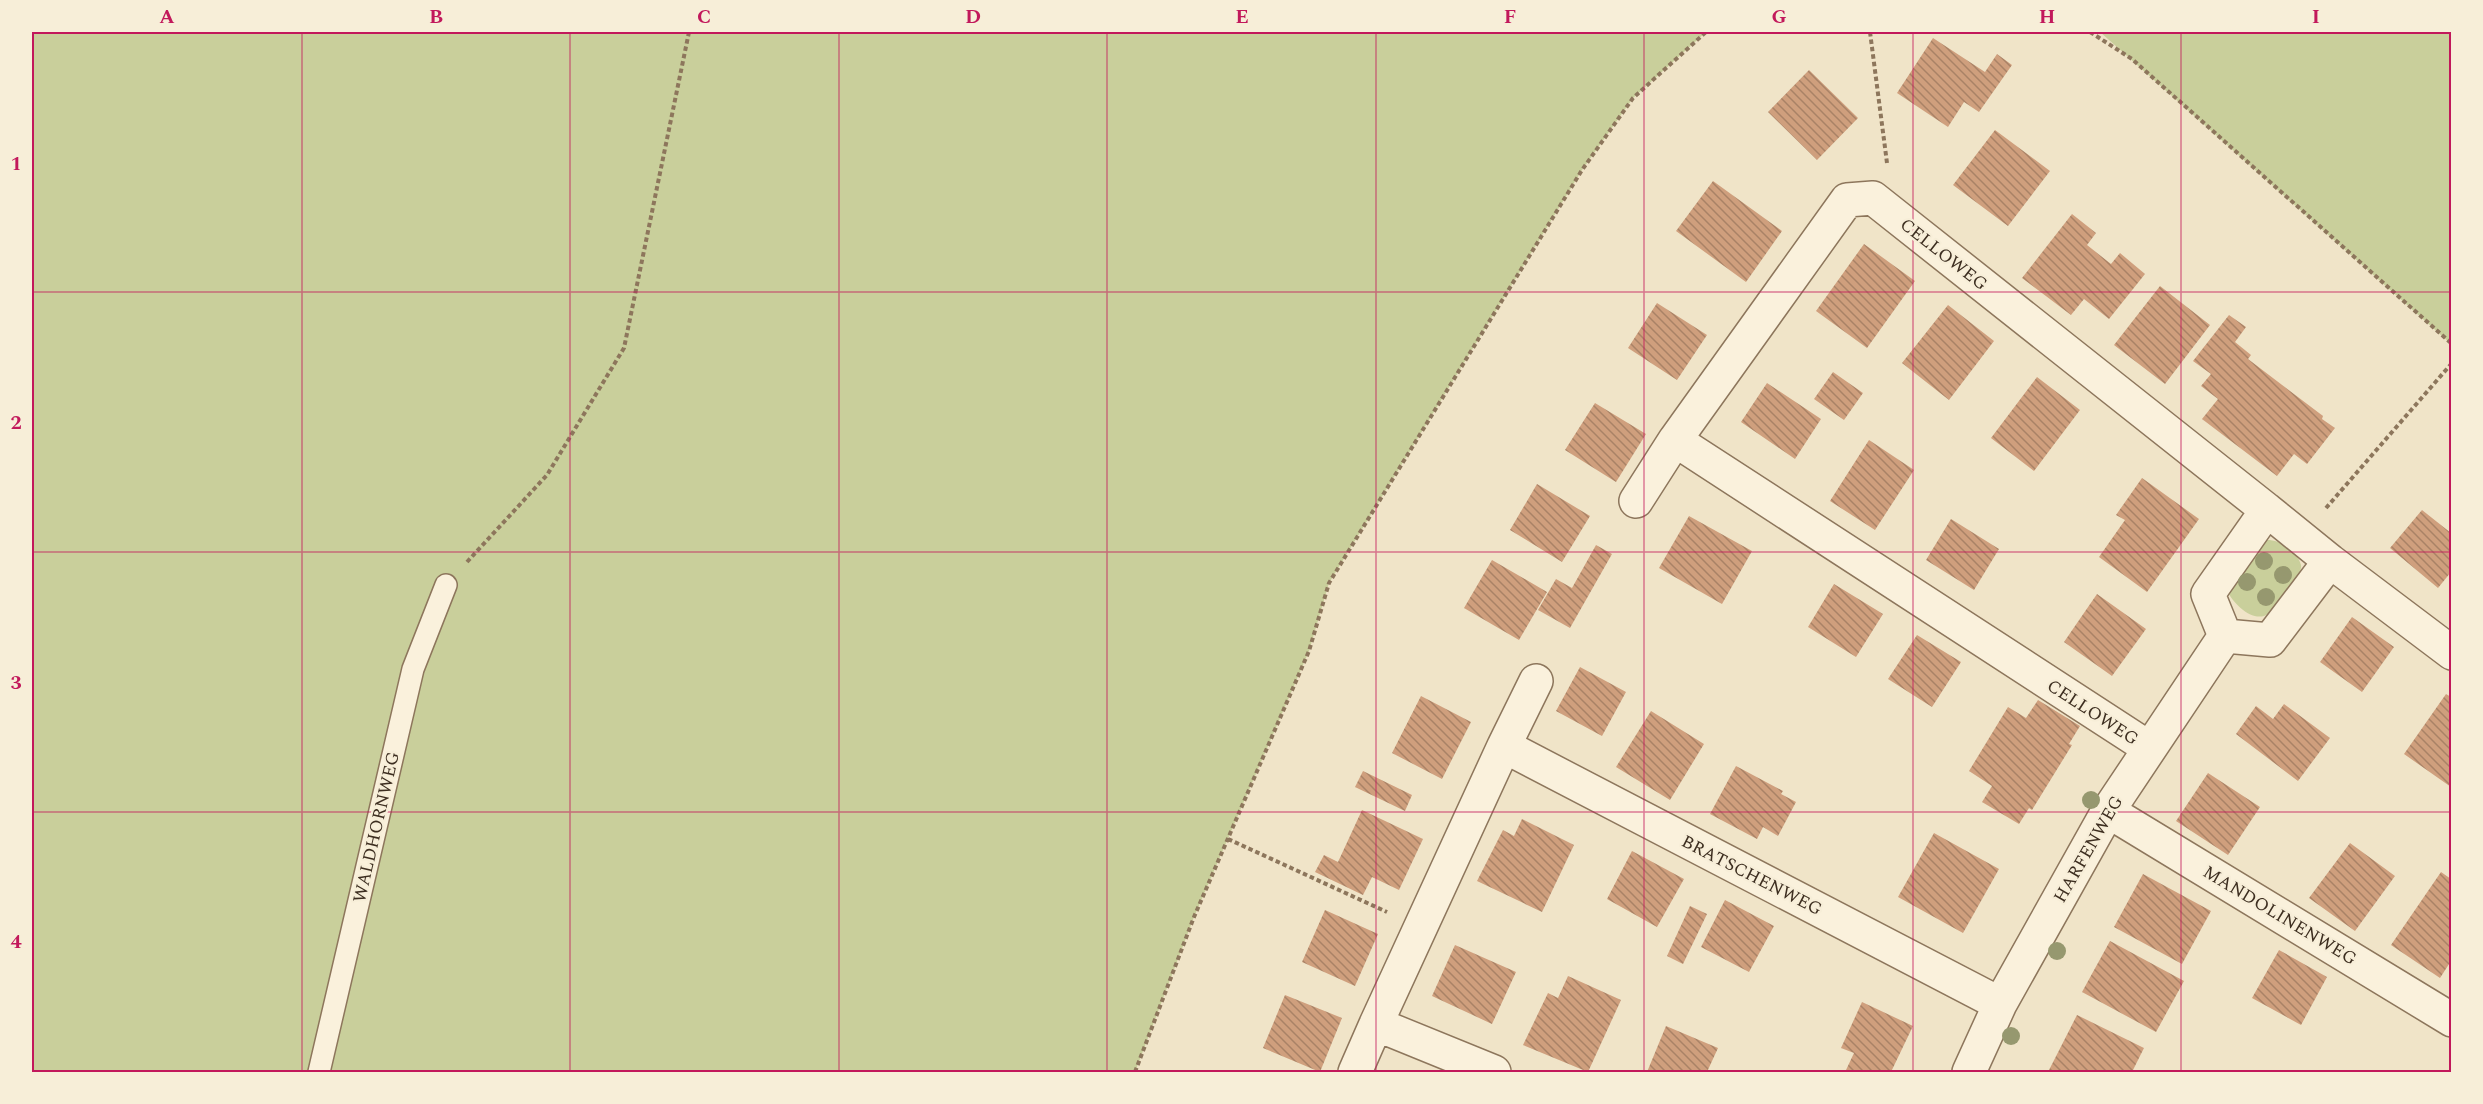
<svg xmlns="http://www.w3.org/2000/svg" width="2483" height="1104" viewBox="0 0 2483 1104" font-family="Spectral,serif">
<defs>
<pattern id="building-back-hatch" width="6" height="6" patternUnits="userSpaceOnUse" patternTransform="scale(1.5)"><rect width="6" height="6" fill="#cf9f7d"/><path d="M-1 5l2 2M0 0l6 6M5-1l2 2" fill="none" stroke="#a98266"/></pattern>
</defs>
<rect width="100%" height="100%" fill="#f0e4c8"/>
<path fill="#c9cf9b" d="M32,32H1706L1633,98L1582,170L1329,583L1309,651L1194,917L1135,1072H32Z
M2100,32H2451V344Z
M2266,540C2276,540 2279,542 2287,548C2293,552 2299,557 2301,565C2303,577 2275,613 2264,616C2250,620 2233,603 2228,592L2254,547Z"/>
<path fill="url(#building-back-hatch)" d="M1933,38L1985,72L1997,54L2012,65L1979,112L1964,102L1948,127L1897,93Z
M1809,70L1858,118L1817,160L1768,112Z
M1995,130L2050,171L2008,226L1953,185Z
M1713,181L1782,231L1746,282L1676,231Z
M2072,214L2096,233L2087,245L2111,264L2120,253L2145,274L2109,319L2084,299L2071,315L2022,278Z
M1864,244L1915,281L1867,348L1816,311Z
M2160,286L2210,325L2165,384L2114,345Z
M1657,303L1707,335L1677,380L1628,348Z
M1948,305L1994,341L1949,400L1902,363Z
M2229,315L2246,327L2235,342L2251,355L2248,359L2323,416L2322,419L2335,428L2307,464L2294,454L2277,476L2202,419L2218,399L2201,386L2211,374L2193,361Z
M1833,372L1863,393L1844,420L1814,399Z
M2037,377L2080,410L2034,471L1991,438Z
M1767,383L1821,419L1795,459L1741,422Z
M1595,403L1646,434L1616,482L1565,450Z
M1869,440L1914,470L1875,530L1830,501Z
M2142,478L2199,519L2147,592L2099,557L2125,520L2116,515Z
M1537,484L1590,516L1562,562L1510,530Z
M2422,510L2451,533V572L2438,588L2390,548Z
M1689,516L1752,551L1722,604L1659,568Z
M1951,519L1999,549L1974,590L1926,560Z
M1596,545L1612,554L1570,628L1538,610L1556,579L1572,588Z
M1492,560L1547,592L1519,640L1464,608Z
M1834,584L1883,614L1856,657L1808,627Z
M2097,594L2146,629L2112,676L2064,642Z
M2352,617L2394,647L2362,692L2320,662Z
M1917,635L1961,662L1932,707L1888,679Z
M1580,667L1626,692L1602,736L1556,711Z
M2446,694L2451,697V787L2404,754Z
M1421,696L1471,722L1442,779L1392,753Z
M2038,700L2080,726L2069,744L2072,745L2032,810L2029,808L2019,824L1982,802L1992,786L1969,771L2008,707L2026,718Z
M2284,704L2330,738L2298,781L2236,734L2256,706L2273,719Z
M1651,711L1704,744L1670,800L1616,767Z
M1736,766L1783,791L1781,794L1796,802L1778,836L1763,827L1757,839L1710,814Z
M1363,771L1412,795L1405,811L1355,787Z
M2208,773L2260,807L2228,855L2176,821Z
M1362,810L1423,839L1399,890L1372,877L1363,895L1315,872L1324,855L1338,862Z
M1522,819L1574,845L1542,912L1477,881L1503,830L1514,836Z
M1934,833L1999,869L1963,933L1898,897Z
M2350,843L2395,876L2355,931L2309,898Z
M1632,851L1684,879L1657,927L1607,899Z
M2441,872L2451,879V961L2440,978L2391,945Z
M2143,874L2211,911L2182,964L2114,927Z
M1725,900L1774,926L1749,972L1701,947Z
M1690,906L1707,914L1683,964L1667,956Z
M1325,910L1378,934L1355,986L1302,962Z
M2110,941L2184,981L2156,1032L2082,992Z
M1455,945L1516,972L1492,1024L1432,996Z
M2279,950L2327,977L2301,1025L2252,998Z
M1568,976L1621,1000L1588,1072L1523,1045L1548,993L1558,998Z
M1285,995L1342,1018L1320,1072L1263,1048Z
M1862,1002L1913,1026L1891,1072L1846,1070L1854,1053L1841,1048Z
M2077,1015L2144,1048L2132,1072H2048Z
M1666,1026L1718,1048L1707,1072H1647Z"/>
<g fill="none" stroke-linecap="round" stroke-linejoin="round">
<defs>
<path id="service" d="M319,1072L413,669L446,585"/>
<path id="minor" d="M1636,501L1675,440
M2267,510L2330,561L2270,640L2225,636L2208,594Z
M2330,561L2452,653
M1504,746L1536,681
M2149,748L1675,440L1847,200L1873,198L2267,510
M2108,811L2452,1020
M1355,1072L1376,1024
M1494,1072L1376,1024L1504,746L2000,1004
M1969,1072L2000,1004L2108,811L2225,636"/>
</defs>
<use href="#service" stroke="#8d765c" stroke-width="24"/>
<use href="#minor" stroke="#8d765c" stroke-width="36"/>
<path stroke="#8d765c" stroke-width="4" stroke-dasharray="4.5 3" stroke-linecap="butt" d="M1870,32L1887,163
M2090,32L2132,59L2452,344
M2326,508L2452,363
M467,562L547,475L624,348L689,32
M1228,839L1387,912
M32,1060V1072
M1135,1072L1194,917L1309,651L1329,583L1582,170L1633,98L1706,32"/>
<use href="#service" stroke="#faf1dc" stroke-width="21"/>
<use href="#minor" stroke="#faf1dc" stroke-width="33"/>
</g>
<g fill="#96986f">
<circle cx="2264" cy="561" r="9"/>
<circle cx="2283" cy="575" r="9"/>
<circle cx="2247" cy="582" r="9"/>
<circle cx="2266" cy="597" r="9"/>
<circle cx="2091" cy="800" r="9"/>
<circle cx="2057" cy="951" r="9"/>
<circle cx="2011" cy="1036" r="9"/>
</g>
<path fill="none" stroke="#c2185b" stroke-width="1.5" stroke-opacity="0.55" d="M302,32V1072M570,32V1072M839,32V1072M1107,32V1072M1376,32V1072M1644,32V1072M1913,32V1072M2181,32V1072M32,292H2452M32,552H2452M32,812H2452"/>
<g text-anchor="middle" stroke-width="4.5" stroke-linejoin="round" paint-order="stroke">
<g font-size="18" fill="#3d2e20" stroke="#f7eed8">
<text transform="translate(1944 254) rotate(38)" y="6">CELLOWEG</text>
<text transform="translate(2093 712) rotate(33)" y="6">CELLOWEG</text>
<text transform="translate(376 827) rotate(-77)" y="6">WALDHORNWEG</text>
<text transform="translate(2088 849) rotate(-60)" y="6">HARFENWEG</text>
<text transform="translate(1752 875) rotate(27)" y="6">BRATSCHENWEG</text>
<text transform="translate(2280 915) rotate(31)" y="6">MANDOLINENWEG</text>
</g>
</g>
<rect width="2483" height="1104" fill="none" stroke="#f7eed8" stroke-width="66"/>
<rect x="33" y="33" width="2417" height="1038" fill="none" stroke="#c2185b" stroke-width="2"/>
<g font-size="20" text-anchor="middle" font-weight="bold" fill="#c2185b">
<text x="167" y="23">A</text>
<text x="436" y="23">B</text>
<text x="704" y="23">C</text>
<text x="973" y="23">D</text>
<text x="1242" y="23">E</text>
<text x="1510" y="23">F</text>
<text x="1779" y="23">G</text>
<text x="2047" y="23">H</text>
<text x="2316" y="23">I</text>
<text x="16" y="170">1</text>
<text x="16" y="429">2</text>
<text x="16" y="689">3</text>
<text x="16" y="948">4</text>
</g>
</svg>
